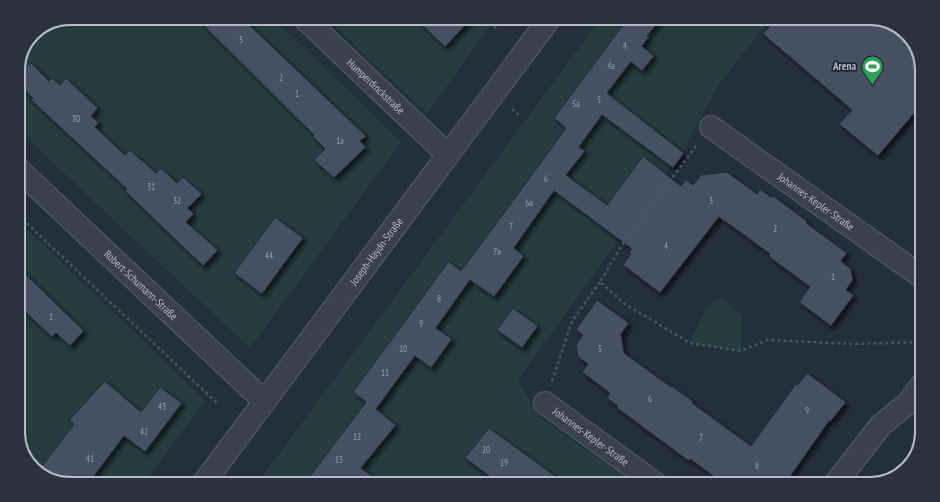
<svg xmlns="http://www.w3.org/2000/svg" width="940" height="502" viewBox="0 0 940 502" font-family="'PT Sans Narrow',sans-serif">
<defs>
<filter id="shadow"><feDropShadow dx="3.5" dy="3.5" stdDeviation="2" flood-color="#0009"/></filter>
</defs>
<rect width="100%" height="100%" fill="#242f3e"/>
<path fill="#263c3f" d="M70,18H273L401,142L250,348L18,130V67L33,33Z
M326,18H492L494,20L427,114Z
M601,18H771L719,84L684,148L518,380L539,417L635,484H432L426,479L422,484H257Z
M18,220L205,401L143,484H70L47,479L27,461L18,435Z
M721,297L742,316L741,351L690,343L706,308Z"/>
<path fill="#455162" stroke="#1f2835" filter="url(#shadow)" d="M196,18H242L366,136L360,141L366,147L334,178L314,160L325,149L313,137L314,135Z
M415,18H472L445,47Z
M628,18H662L647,36L649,37L642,46L654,56L642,71L631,62L607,93L684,153L673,168L602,115L579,147L585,151L566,175L607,205L643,156L681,186L686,180L693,185L701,175L727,172L757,194L760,189L771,197L773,196L807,221L806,223L847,253L841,261L851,269L853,280L846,290L854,295L831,326L799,302L810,287L768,256L770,254L719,217L660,293L623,265L631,254L629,252L632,249L554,191L514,248L524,256L494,297L470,280L436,328L452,339L431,368L415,356L376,409L396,425L361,468L383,484H304L366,402L353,392L449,261L461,271L526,183L566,128L554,118Z
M777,18H870L893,23L913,41L922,67V104L878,156L839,124L852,110L763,34Z
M31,63L49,81L52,78L60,85L66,78L98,108L91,116L99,123L95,127L125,155L130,150L156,173L161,168L177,183L183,177L202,194L188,208L194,214L186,222L218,250L203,266L125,191L127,189L31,100L33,98L18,84V75Z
M275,217L303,238L262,294L234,273Z
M18,267L84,331L70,346L56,333L52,337L18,305Z
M597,300L629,323L621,334L624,353L671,387L672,386L693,401L692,403L751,446L790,392L796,384L798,385L807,373L846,402L830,422L829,421L785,484H724L690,459L689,461L617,408L618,406L607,398L610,393L582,372L588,364L578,357L576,345L583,335L576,330Z
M513,308L538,326L522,348L497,330Z
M105,381L141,412L160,387L182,403L145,452L124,436L88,484H70L52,480L39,470L74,424L69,420Z
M489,428L525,454L566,484H500L465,458Z"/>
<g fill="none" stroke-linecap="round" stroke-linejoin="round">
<defs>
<g id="minor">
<path id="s1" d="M304,18L447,154"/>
<path id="s2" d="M711,127L922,277"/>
<path id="s3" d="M18,169L264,401"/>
<path id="s4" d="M545,403L656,484"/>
<path id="s5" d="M203,484L550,18"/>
<path d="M835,484L881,425L908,403L922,384"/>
</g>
</defs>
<use href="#minor" stroke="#565f6c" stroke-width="24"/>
<path stroke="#44595c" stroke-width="2.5" stroke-dasharray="3 3" stroke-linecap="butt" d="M485,18L496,28
M512,109L519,115
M696,146L622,245L600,282L625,304L690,343L741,351L767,340L853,344L922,342
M18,215L217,403
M552,381L572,321L600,282"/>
<use href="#minor" stroke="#38414e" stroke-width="22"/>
</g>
<defs>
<symbol id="stadium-pin" viewBox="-11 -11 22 30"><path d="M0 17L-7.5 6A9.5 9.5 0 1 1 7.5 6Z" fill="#2e9e5b" stroke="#1d2633"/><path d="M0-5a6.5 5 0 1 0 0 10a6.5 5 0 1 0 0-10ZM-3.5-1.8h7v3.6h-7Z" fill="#fff"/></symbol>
</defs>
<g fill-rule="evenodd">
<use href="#stadium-pin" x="860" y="54" width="25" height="34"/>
</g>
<g text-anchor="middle" stroke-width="3.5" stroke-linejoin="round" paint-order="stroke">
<g font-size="9" fill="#98a1af">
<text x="241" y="43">3</text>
<text x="625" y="49">4</text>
<text x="611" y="69">4a</text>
<text x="281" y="81">2</text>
<text x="297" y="97">1</text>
<text x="599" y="103">5</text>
<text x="576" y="107">5a</text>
<text x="76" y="122">30</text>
<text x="340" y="144">1a</text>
<text x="546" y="182">6</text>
<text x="151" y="190">31</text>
<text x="177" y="204">32</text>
<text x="711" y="204">3</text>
<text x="529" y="206">6a</text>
<text x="511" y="230">7</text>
<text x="775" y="232">2</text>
<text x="666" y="249">4</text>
<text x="497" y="255">7a</text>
<text x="269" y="259">44</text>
<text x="833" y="280">1</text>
<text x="439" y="302">8</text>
<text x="51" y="320">1</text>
<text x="421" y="327">9</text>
<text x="403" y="352">10</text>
<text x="600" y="352">5</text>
<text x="385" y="376">11</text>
<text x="650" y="402">6</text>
<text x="162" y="410">43</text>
<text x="807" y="414">9</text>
<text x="144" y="435">42</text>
<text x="357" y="440">12</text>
<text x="701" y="441">7</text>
<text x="486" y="453">20</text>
<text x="90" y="462">41</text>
<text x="339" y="463">13</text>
<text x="504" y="466">19</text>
<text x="757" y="469">8</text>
</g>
<g font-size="11" font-weight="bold" fill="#b4bcc9" stroke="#1d2633" text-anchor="end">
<text x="856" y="70">Arena</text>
</g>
<g font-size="11" fill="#b4bcc9" stroke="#1d2633">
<text dy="4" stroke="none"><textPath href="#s1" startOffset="99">Humperdinckstraße</textPath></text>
<text dy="4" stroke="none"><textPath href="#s2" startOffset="129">Johannes-Kepler-Straße</textPath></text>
<text dy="4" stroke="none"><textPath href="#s5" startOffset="290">Joseph-Haydn-Straße</textPath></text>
<text dy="4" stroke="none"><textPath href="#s3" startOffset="169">Robert-Schumann-Straße</textPath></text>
<text dy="4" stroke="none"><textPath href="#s4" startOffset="57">Johannes-Kepler-Straße</textPath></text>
</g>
</g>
<path d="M0 0H940V502H0ZM70 25H870A45 45 0 0 1 915 70V432A45 45 0 0 1 870 477H70A45 45 0 0 1 25 432V70A45 45 0 0 1 70 25Z" fill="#29323f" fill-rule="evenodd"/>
<path fill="none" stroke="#b4bcc9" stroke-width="2" d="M70 25H870A45 45 0 0 1 915 70V432A45 45 0 0 1 870 477H70A45 45 0 0 1 25 432V70A45 45 0 0 1 70 25Z"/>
</svg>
